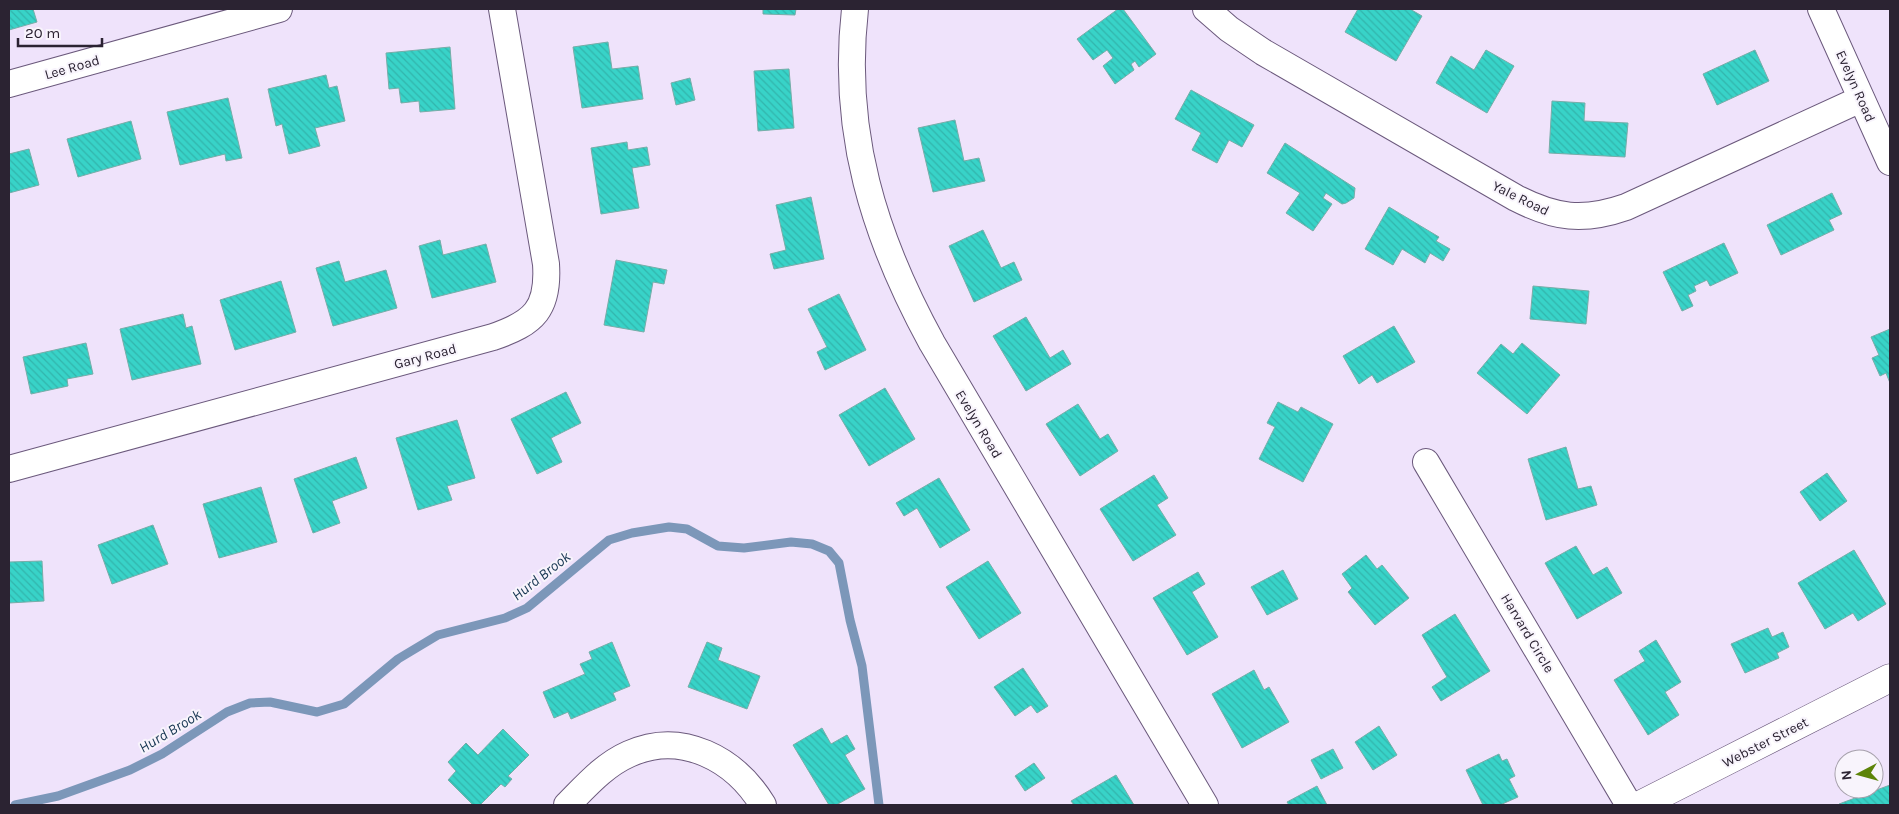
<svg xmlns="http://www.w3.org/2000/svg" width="1899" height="814" viewBox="0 0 1899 814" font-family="Karla,sans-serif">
<defs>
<pattern id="building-back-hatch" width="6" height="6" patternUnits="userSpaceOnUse" patternTransform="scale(1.25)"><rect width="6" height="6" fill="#38d3c8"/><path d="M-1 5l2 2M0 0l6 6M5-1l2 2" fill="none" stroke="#32b5ac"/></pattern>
</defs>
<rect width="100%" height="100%" fill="#efe3fb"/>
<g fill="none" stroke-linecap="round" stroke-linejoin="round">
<path stroke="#7c97b9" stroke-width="9" d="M15,805L58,796L130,770L162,754L227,712L250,703L270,702L317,712L344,704L398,659L438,635L505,618L527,608L609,540L632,533L669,527L687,529L718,546L744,548L791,542L812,544L829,551L839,563L850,620L862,666L879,805"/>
</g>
<path fill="url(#building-back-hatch)" stroke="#77ada8" d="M9,9H33L37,22L9,30Z
M763,9H796L795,15L763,14Z
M1118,9H1123L1156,54L1139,67L1135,61L1131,64L1134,70L1115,84L1103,66L1113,58L1107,50L1093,60L1077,39Z
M1358,9H1410L1422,16L1396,61L1345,32Z
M608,42L612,69L638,66L643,99L582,108L573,47Z
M450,47L455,109L420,112L419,101L401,103L399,88L389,89L386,53Z
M1486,50L1514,66L1487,113L1436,83L1451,56L1474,70Z
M1755,50L1769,81L1717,105L1703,74Z
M789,69L794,128L758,131L754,71Z
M326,75L329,88L337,86L345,121L315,128L320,146L289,154L282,124L276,126L268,89Z
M690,78L695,100L676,105L671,83Z
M1191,90L1254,125L1242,147L1229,140L1217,163L1192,150L1201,133L1175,119Z
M228,98L242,158L226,161L225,154L180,165L167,112Z
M1552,101L1585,103L1584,121L1628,123L1625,157L1549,153Z
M955,120L964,161L979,158L985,181L933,192L918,128Z
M131,121L141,159L78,177L67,139Z
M627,142L628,150L647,147L650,165L632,168L639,208L601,214L591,148Z
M1285,143L1355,188L1354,198L1346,203L1342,204L1326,193L1323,198L1332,204L1313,231L1286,213L1300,193L1267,173Z
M29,149L39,185L9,193V154Z
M1832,193L1842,214L1829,220L1834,230L1781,255L1767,225Z
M811,197L824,259L774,269L770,254L786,250L776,205Z
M1389,207L1439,237L1436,241L1450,249L1443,261L1430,253L1425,263L1402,249L1393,265L1365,249Z
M983,230L1001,268L1014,262L1022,280L974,302L949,246Z
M440,240L443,255L486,244L496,282L432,298L419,246Z
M1724,243L1738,273L1710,286L1707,280L1694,286L1696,291L1688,295L1693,306L1682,311L1663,272Z
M616,260L667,270L664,284L653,282L644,332L604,325Z
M339,261L345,282L386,270L397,308L333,326L316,268Z
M281,281L296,332L235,350L220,300Z
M1533,286L1589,291L1586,324L1530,319Z
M839,294L866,350L825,370L817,352L827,347L808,309Z
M183,314L186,328L192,326L201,364L132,380L120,329Z
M1026,317L1050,358L1063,350L1071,364L1026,391L993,336Z
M1394,326L1415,362L1377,383L1372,375L1359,384L1343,356Z
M1890,329V383L1886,373L1880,376L1872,358L1879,355L1871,337Z
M86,343L93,374L67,379L68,386L31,394L23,357Z
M1522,343L1560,375L1527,414L1477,373L1501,344L1513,354Z
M885,388L915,439L869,466L839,415Z
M566,392L581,423L551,438L562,462L537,474L511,419Z
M1278,402L1298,412L1301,407L1333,424L1303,482L1259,459L1275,427L1267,423Z
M1078,404L1100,439L1108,434L1118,451L1080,476L1046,424Z
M457,420L475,478L447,486L452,500L418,510L396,438Z
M1566,447L1578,489L1591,486L1597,505L1546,520L1528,459Z
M356,457L367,488L332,501L340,523L313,533L294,479Z
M1827,473L1847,501L1820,521L1800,492Z
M1154,475L1168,498L1157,505L1176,535L1133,561L1100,509Z
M939,478L970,530L940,548L917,508L904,516L896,503Z
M261,487L277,542L219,558L203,504Z
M153,525L168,564L112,584L98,545Z
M1576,546L1593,575L1607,567L1622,593L1577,619L1545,563Z
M1854,550L1886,604L1858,621L1853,613L1825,629L1798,583Z
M1366,555L1377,569L1382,565L1409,598L1375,625L1348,592L1352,588L1342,574Z
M42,561L44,601L9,603V562Z
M988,561L1021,613L979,639L946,587Z
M1283,570L1298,599L1267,615L1251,587Z
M1198,572L1205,584L1192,592L1218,637L1187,655L1153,598Z
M1455,614L1490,671L1441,701L1432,687L1447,677L1422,635Z
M1768,628L1772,637L1783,632L1789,647L1777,653L1779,658L1745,673L1731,644Z
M1656,640L1681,682L1665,692L1679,715L1648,735L1614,680L1645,661L1639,651Z
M612,642L630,686L613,693L616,700L571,719L568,712L554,718L543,692L585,674L580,664L592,659L589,652Z
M707,642L722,648L718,660L760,676L747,709L688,687Z
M1023,668L1048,706L1037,713L1031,705L1015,716L994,687Z
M1254,670L1264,690L1269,687L1289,722L1242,748L1212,694Z
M1379,726L1397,755L1373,770L1355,742Z
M822,728L831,744L847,735L855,749L845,755L865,789L836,805H829L793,745Z
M503,729L529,755L508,776L512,779L505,787L501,784L480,805H473L448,780L456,771L448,762L466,743L478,755Z
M1333,749L1343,768L1321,779L1311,760Z
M1499,754L1502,761L1507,759L1515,776L1509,779L1518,797L1500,805H1483L1466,770Z
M1034,763L1045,778L1025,791L1015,776Z
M1116,775L1134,805H1074L1071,801Z
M1890,785V805H1840L1839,804Z
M1317,786L1327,805H1289L1287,802Z"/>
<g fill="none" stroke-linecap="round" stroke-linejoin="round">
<defs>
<path id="street" d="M855,9C841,132 874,237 932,343L1205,805
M1206,9L1229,29L1263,52L1516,198C1555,218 1583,222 1626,207L1861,99
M1821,9L1890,162
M9,84L279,9
M1426,462L1629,805
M9,469L493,337C534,323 549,309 546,264L502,9
M567,805C586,786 604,765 629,754C682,730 735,759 763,805"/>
<path id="secondary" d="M1640,805L1890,678"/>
</defs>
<use href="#street" stroke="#6b597c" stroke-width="28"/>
<use href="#secondary" stroke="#6b597c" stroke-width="29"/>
<use href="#street" stroke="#fff" stroke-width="26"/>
<use href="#secondary" stroke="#fff" stroke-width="28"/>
</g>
<g text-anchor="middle" stroke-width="4" stroke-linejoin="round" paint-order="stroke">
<g font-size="14" fill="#2b2332" stroke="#f8f4fc">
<text transform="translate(72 67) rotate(-16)" y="5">Lee Road</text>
<text transform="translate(1856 86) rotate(66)" y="5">Evelyn Road</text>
<text transform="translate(1521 198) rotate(26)" y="5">Yale Road</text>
<text transform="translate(425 356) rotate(-15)" y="5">Gary Road</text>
<text transform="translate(979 424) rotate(59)" y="5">Evelyn Road</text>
<text transform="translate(1528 633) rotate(59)" y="5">Harvard Circle</text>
<text transform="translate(1765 742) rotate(-27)" y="5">Webster Street</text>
</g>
<g font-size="15" font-style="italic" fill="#183753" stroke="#f8f4fc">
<text transform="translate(541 576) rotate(-38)" y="5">Hurd Brook</text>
<text transform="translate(170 731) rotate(-31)" y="5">Hurd Brook</text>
</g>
</g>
<rect width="1899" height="814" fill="none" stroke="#2b2332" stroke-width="20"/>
<g transform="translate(1859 774) rotate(264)"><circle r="24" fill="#f8f4fc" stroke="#a6a0ab"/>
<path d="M0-4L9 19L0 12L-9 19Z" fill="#5d8409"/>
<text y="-8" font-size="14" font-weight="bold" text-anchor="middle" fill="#2b2332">N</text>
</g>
<path d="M18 38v8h84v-8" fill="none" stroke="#2b2332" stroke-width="2.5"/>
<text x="25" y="38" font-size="15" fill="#2b2332" stroke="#f8f4fc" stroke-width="4" paint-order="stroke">20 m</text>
</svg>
